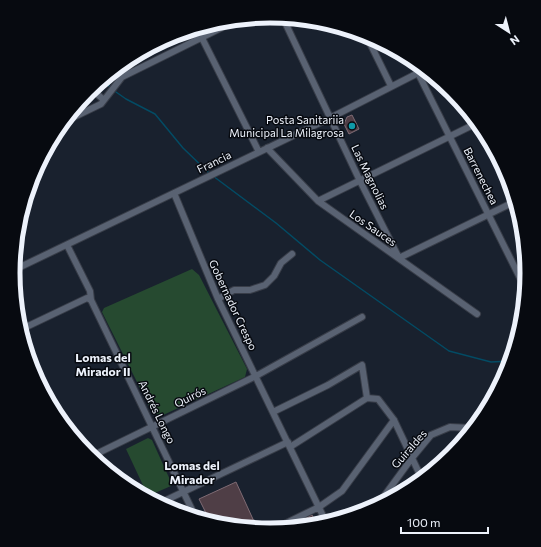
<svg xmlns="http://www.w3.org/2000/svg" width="541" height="547" viewBox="0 0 541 547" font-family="Commissioner,sans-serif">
<rect width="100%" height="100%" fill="#19212e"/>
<path fill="#264a30" d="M192,269L199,275L247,369L245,377L161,416L152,412L102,312L104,308Z
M148,438L152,440L171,482V486L148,496L126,449Z"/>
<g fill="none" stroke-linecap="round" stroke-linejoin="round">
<path stroke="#034b64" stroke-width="1.5" d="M103,81L109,86
M116,92L126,99L155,114L183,148L210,174
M213,176L276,223L320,260L449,351L491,362L510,361"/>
</g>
<path fill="#4f3e46" stroke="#7f6b74" d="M352,115L359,129L349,134L344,124L347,117Z
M236,482L257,528L209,519L199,499Z
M312,515L316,522L291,527V526Z"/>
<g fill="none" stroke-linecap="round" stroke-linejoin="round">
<defs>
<path id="street" d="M283,18L360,181L399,258L514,202
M198,30L259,152
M366,35L391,86
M418,73L525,288
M91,89L104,100
M70,119L101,104L122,77L229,24
M267,148L318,201L477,314
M174,193L218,299L325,520
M318,201L475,124
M67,245L90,291L91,300L195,516
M14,270L330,118L422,71
M218,299L234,290H250L265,285L274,276L281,263L292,254
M24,328L87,298L91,300
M273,412L328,385L362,365L367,398
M290,447L367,398L378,399L394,420L421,477
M90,457L256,376L362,317
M160,503L288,442
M376,507L412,458L431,435L450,427L471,428
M270,531L319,507L342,491L394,420"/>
</defs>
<use href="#street" stroke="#383d48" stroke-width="8"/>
<use href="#street" stroke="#596272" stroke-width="6"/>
</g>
<circle fill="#0f9aa8" stroke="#070a10" stroke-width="1.5" cx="352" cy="126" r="4"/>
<g text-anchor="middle" stroke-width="3" stroke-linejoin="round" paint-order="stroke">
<g font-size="11" fill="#edf2fb" stroke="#070a10" text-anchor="end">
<text x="344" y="124">Posta Sanitariia<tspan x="344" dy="13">Municipal La Milagrosa</tspan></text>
</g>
<g font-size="11" fill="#edf2fb" stroke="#070a10">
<text transform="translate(214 162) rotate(-26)" y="4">Francia</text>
<text transform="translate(481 176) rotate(63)" y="4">Barrenechea</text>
<text transform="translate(370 177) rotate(64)" y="4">Las Magnolias</text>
<text transform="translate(373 228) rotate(35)" y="4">Los Sauces</text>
<text transform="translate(233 305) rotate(65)" y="4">Gobernador Crespo</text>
<text transform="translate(190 397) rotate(-26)" y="4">Quirós</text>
<text transform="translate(157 412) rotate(64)" y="4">Andrés Longo</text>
<text transform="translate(409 449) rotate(-49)" y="4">Guiraldes</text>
</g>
<g font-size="12" font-weight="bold" fill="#edf2fb" stroke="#070a10">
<text x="103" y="362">Lomas del<tspan x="103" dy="14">Mirador II</tspan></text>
<text x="192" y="470">Lomas del<tspan x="192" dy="14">Mirador</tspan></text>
</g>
</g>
<path d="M0 0H541V547H0ZM20 273a250 250 0 1 1 500 0a250 250 0 1 1-500 0Z" fill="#070a10" fill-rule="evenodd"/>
<path fill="none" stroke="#edf2fb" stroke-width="5" d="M20 273a250 250 0 1 1 500 0a250 250 0 1 1-500 0Z"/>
<g transform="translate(509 32) rotate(144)" stroke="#070a10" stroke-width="3" paint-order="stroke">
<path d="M0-3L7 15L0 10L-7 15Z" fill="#edf2fb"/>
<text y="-6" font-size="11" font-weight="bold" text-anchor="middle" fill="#edf2fb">N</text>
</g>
<path d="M401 527v6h87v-6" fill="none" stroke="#edf2fb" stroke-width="2"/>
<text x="407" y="527" font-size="12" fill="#edf2fb" stroke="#070a10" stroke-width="3" paint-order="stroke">100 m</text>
</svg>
